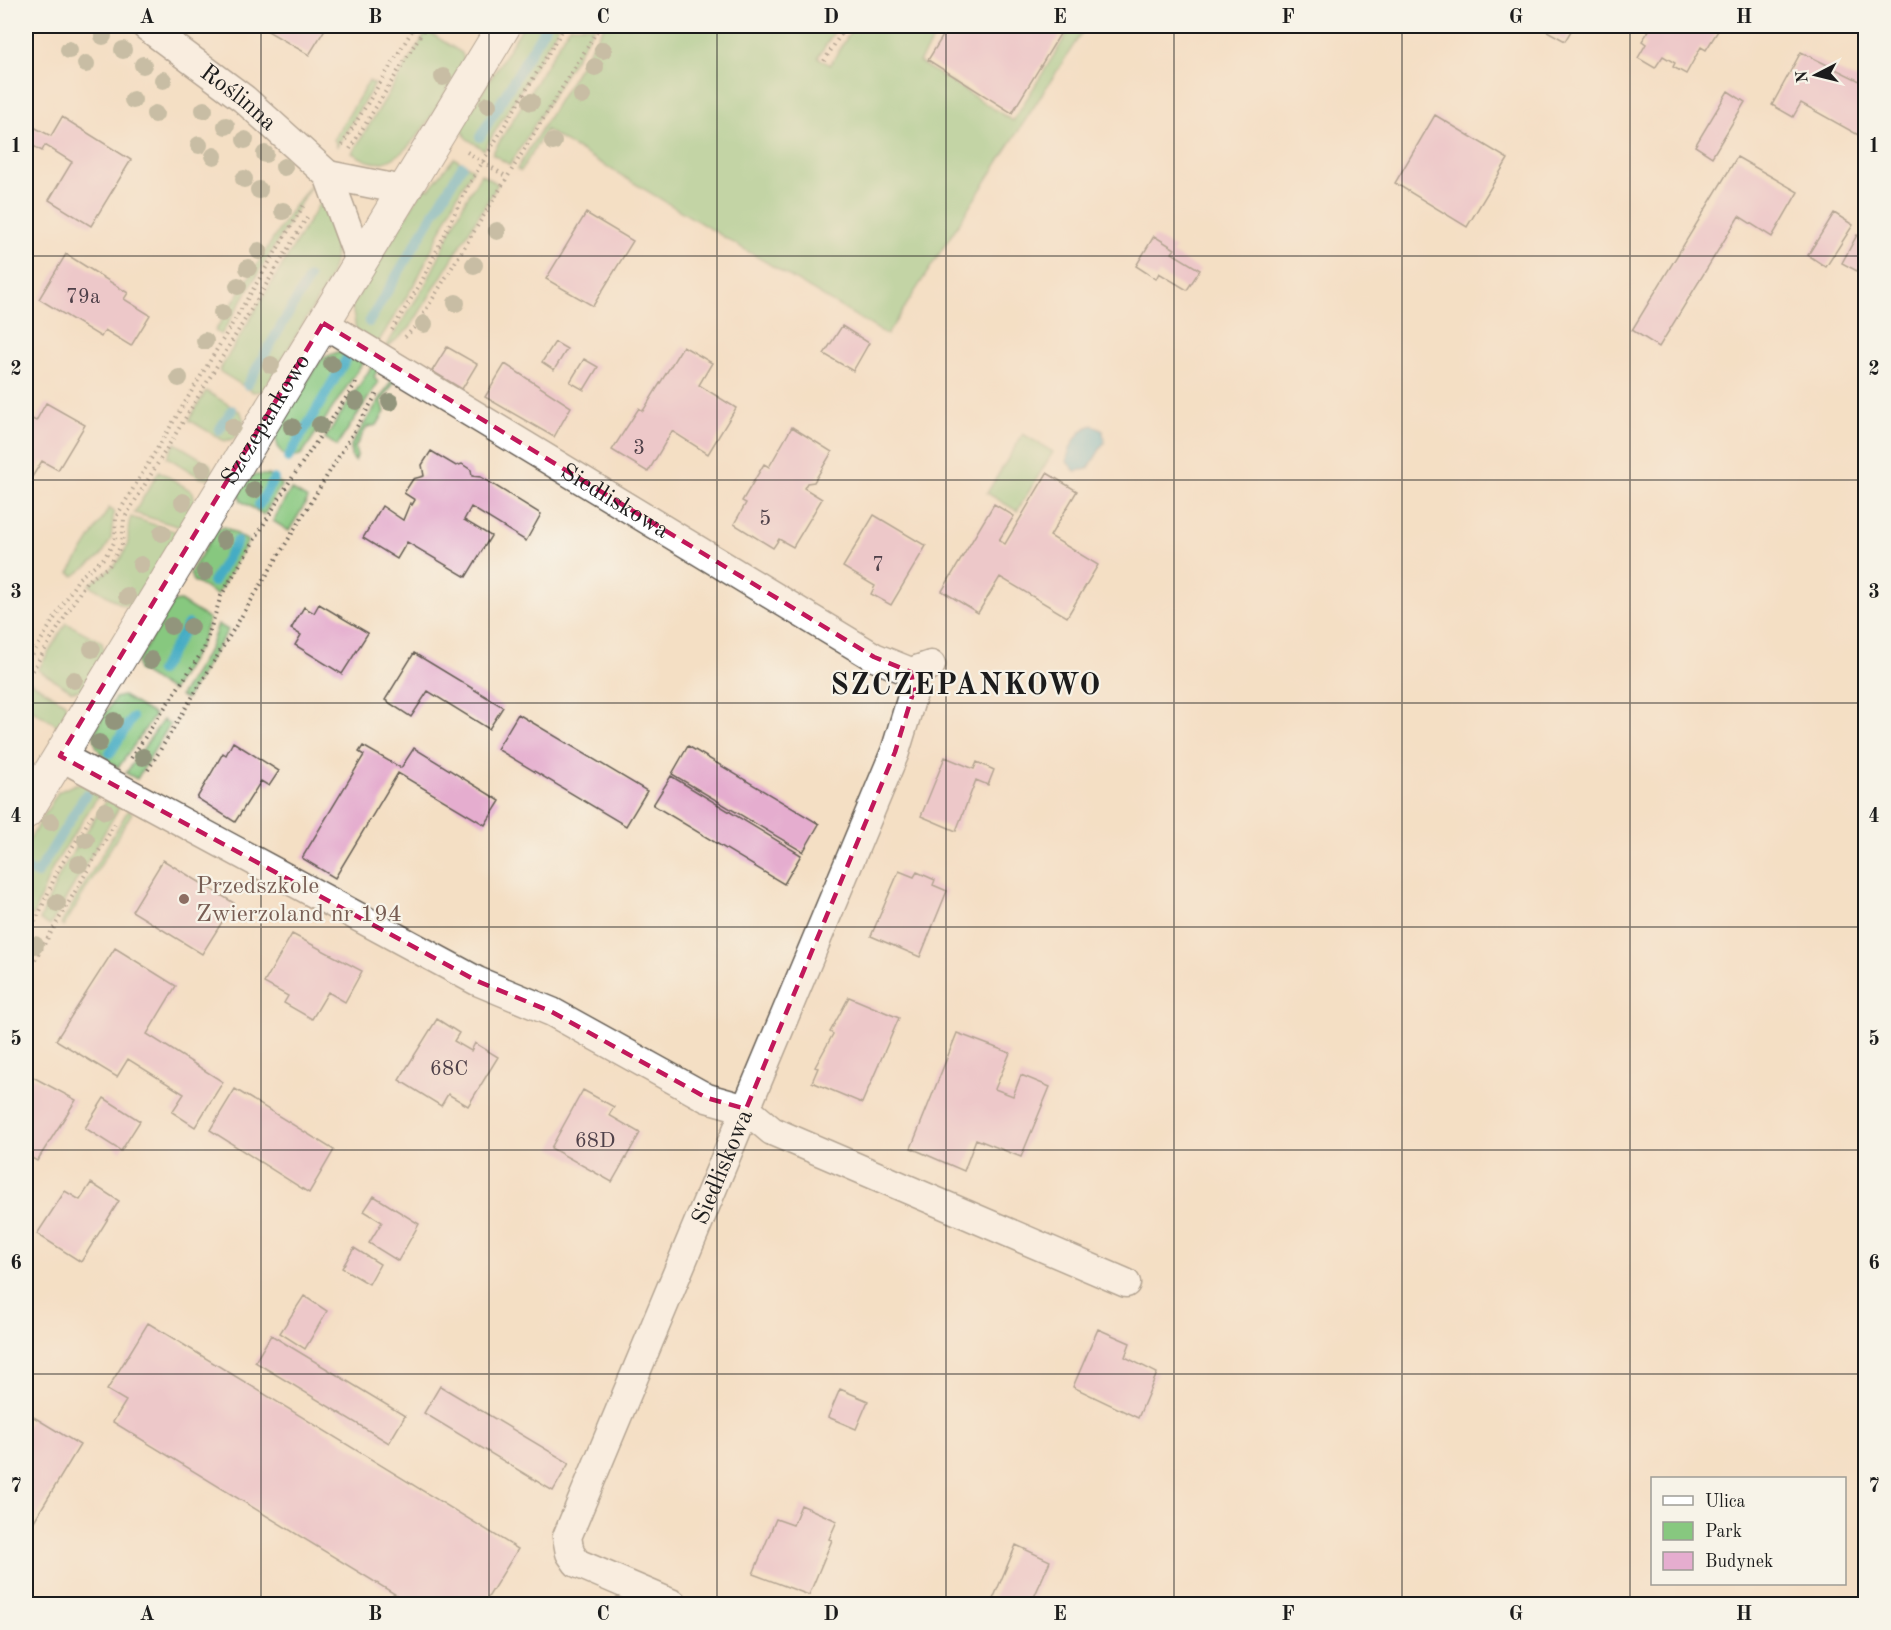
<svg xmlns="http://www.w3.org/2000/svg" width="1891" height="1630" viewBox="0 0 1891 1630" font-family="'Old Standard TT',serif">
<rect width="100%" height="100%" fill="#f7f3e8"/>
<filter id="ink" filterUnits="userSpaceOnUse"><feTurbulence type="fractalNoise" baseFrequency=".0167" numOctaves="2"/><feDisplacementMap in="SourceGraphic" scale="12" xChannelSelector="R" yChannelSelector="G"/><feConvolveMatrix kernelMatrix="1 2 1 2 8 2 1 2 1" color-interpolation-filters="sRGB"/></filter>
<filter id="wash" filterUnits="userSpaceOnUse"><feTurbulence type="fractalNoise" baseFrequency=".008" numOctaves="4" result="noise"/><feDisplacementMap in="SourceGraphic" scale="24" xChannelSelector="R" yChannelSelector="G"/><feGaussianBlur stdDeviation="1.35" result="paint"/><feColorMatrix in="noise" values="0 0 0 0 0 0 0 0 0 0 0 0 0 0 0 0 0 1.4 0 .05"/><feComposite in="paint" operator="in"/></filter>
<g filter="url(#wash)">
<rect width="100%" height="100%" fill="#f4dfc4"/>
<path fill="#87c87f" stroke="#52724e" stroke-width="1.5" d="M523,26H559L484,150L466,138L461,127Z
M570,26H595L510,165L492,154Z
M604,26H838L818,57L830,65L854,26H942L919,62L1013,121L1072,26H1086L887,335L546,130L521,171L517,169Z
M427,31L462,53L464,60C447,89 418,150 387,161C374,166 363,159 352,153Z
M369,81L375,84L337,146L334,139Z
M454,158L473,169L456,198L417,280L376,346L356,330L352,306L424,187L429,189Z
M481,174L498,184L410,328L383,351L426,284L464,203Z
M312,184L221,335L215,331L292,209Z
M322,199C335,234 342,245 328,282L263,391L253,392L219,371Z
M340,351L366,358L302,454C283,465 277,449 275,433L317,365L323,358Z
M374,363L380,367L374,376L378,383L337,446L325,438Z
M395,375L396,379L382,401L385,412L377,425L367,427L355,447L357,456L355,461L351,456V445Z
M206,391L241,412L244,421L234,439L224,441L189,420Z
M1023,434L1053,452L1017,511L987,493Z
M175,443L210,464L213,473L210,478H201L167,457Z
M159,471L193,492L195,502L180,527L134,513Z
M255,475H268L282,484L264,515L241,501L239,493L248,477Z
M291,489L308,499L289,531L273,521Z
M109,508L114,511L111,539L101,556L74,576L69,573Z
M131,517L177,532L134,604L124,606L89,585C104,574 120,565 127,546C130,537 126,527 131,517Z
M225,527L248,541L217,595L193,581L190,573L217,529Z
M180,601L209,619L201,644L172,691L138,670L137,662L173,602Z
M66,623L102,642L104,653L82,690L72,691L38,670Z
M218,624L228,630L186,699L180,696L210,648Z
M31,682L65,703L68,713L60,727L26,706V690Z
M123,696L155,715L118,768C80,742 95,730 115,698Z
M163,720L170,724L137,779L126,773Z
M75,784H84L100,793L53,867L33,916L26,912V845L58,792Z
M108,798L120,806L50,926L40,920L61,871Z
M128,810L132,813L64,926L61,924Z"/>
<path fill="#44acc4" stroke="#306470" stroke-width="1.5" d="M1093,425L1103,431L1104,443L1088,469L1075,471L1067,462C1067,449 1080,427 1093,425Z"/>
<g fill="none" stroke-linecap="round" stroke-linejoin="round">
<path stroke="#44acc4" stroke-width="10" d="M480,137L546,26
M369,322L462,166
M247,385L309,278
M219,430L232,410
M288,458L348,356
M259,505L274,479
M213,582L237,541
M160,671L188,624
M110,753L132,718
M29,870L37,874L86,794"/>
</g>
<g id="blocks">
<path fill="#e5adcf" d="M259,26H327L309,55Z
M949,26H1065L1012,113L928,60Z
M1538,26H1574L1565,41Z
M1652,26H1721L1706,50L1701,47L1686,74L1673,67L1675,63L1663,56L1655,68L1638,58L1646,44L1642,41Z
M1801,52L1866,84L1859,102L1866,105V125L1860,136L1801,103L1793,117L1772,105Z
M1728,91L1745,102L1712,157L1695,146Z
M1435,115L1508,159L1467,227L1395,183Z
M62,117L131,160L91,226L49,200L72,162L45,145L42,151L26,142V123L51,136Z
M1737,157L1798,192L1772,237L1739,216L1659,347L1632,330Z
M586,213L633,241L593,306L546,279Z
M1834,213L1853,225L1826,267L1808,255Z
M1857,235L1866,240V255L1857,271L1842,263Z
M1154,236L1175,249L1172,253L1200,270L1187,290L1159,273L1156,279L1136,266Z
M66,254L128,293L124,299L150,315L131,346L105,330L101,337L39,299Z
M842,326L869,343L853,371L824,354Z
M555,342L567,349L554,370L542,362Z
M683,346L712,363L699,385L736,408L708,454L672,431L648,472L612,450L639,408L643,411Z
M447,347L477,364L462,389L432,371Z
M584,359L598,367L584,390L570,382Z
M505,364L571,407L554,437L485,397Z
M46,403L85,425L58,470L42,461L32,477L26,474V416L36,421Z
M792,427L832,452L814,482L807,483L804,488L822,499L793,547L779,539L773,548L734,524L746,503L742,501L764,464L769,467Z
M431,451L456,466L462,464L471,470L472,476L481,477L541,514L526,541L471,507L464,520L491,536L466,577L407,542L397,559L363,538L382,506L403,520L410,503L412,505L415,500L404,493L413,479L424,476L422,465Z
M1047,473L1077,491L1050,536L1098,565L1067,617L1000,577L978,613L942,591L994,504L1014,516L999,540L1005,544Z
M874,515L926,546L891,605L871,594L875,586L843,567Z
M319,604L368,633L342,674L295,645L301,635L291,629L304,607L314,613Z
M414,653L503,707L489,729L428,691L411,717L385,700Z
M518,714L647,791L626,826L497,749Z
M233,742L279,771L269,786L261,781L235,822L197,798L223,753L226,755Z
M363,746L401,768L414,748L500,801L485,825L398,773L335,878L302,858L364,755L359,752Z
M688,746L819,824L803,852L672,774Z
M945,757L974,769L977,762L994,770L988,785L976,780L956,831L921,816Z
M671,776L801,855L784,884L653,805Z
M163,860L234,903L202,954L132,911Z
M899,871L914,877L917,872L935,880L933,885L947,891L920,957L871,936Z
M292,934L362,971L345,1002L328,992L312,1019L284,1003L288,996L264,983Z
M115,948L176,986L147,1034L223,1082L195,1127L172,1112L184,1094L128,1059L117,1077L56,1040Z
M849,997L899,1018L862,1103L812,1082L818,1068L815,1067L833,1034L830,1032Z
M437,1019L459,1033L454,1041L471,1051L475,1043L498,1057L468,1106L448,1094L441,1106L399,1080Z
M957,1033L1010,1053L995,1089L1013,1096L1021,1075L1050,1087L1021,1157L976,1139L964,1171L911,1148Z
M31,1076L76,1100L37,1161L26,1155V1084Z
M235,1089L334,1150L309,1193L210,1130Z
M583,1090L614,1107L609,1115L640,1133L612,1182L551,1148Z
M104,1098L140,1121L121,1151L85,1128Z
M91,1183L119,1201L81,1262L37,1234L65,1191L80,1200Z
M374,1196L419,1224L398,1261L369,1243L382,1222L364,1211Z
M354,1248L380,1264L369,1284L342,1268Z
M304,1296L327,1311L305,1349L280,1333Z
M148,1323L518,1549L484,1604H411L113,1422L126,1401L107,1390Z
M1098,1329L1130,1343L1125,1357L1157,1373L1138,1418L1073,1387Z
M271,1335L405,1416L389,1443L255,1362Z
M440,1386L569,1463L553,1491L424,1413Z
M840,1389L868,1401L856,1429L828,1417Z
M32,1416L80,1445L28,1531L26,1530V1428Z
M801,1505L837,1521L829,1539L832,1540L809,1595L753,1574L776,1519L793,1525Z
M1016,1545L1050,1561L1031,1604H991Z"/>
</g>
</g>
<g filter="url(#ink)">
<use href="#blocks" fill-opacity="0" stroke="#686057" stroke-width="1.5"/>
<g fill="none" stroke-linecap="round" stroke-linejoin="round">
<defs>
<g id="minor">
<path id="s1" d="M146,26L244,99L328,175L360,262"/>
<path d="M328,175L403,190"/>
<path id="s2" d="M323,323L874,657L911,672L931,665"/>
<path d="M60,756L477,981L552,1012L707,1098L746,1109L772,1131L1126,1283"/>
<path id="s3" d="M673,1604L577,1563L570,1553L567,1537L895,752L914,690L911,672"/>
</g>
<g id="tertiary">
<path id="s4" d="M26,812L504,26"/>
</g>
</defs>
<use href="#minor" stroke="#686057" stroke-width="31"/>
<use href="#tertiary" stroke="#686057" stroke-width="35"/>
<path stroke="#686057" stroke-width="4" stroke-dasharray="1.5 4.5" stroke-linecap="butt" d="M824,61L846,26
M342,145L415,26
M350,149L426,26
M467,152L507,177
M392,330L422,281L468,186L565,26
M405,337L416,326L600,26
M26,665L79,578L104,558L115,541L116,517L305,203
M26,681L86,582L109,566L122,544L124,519L309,214
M131,758L204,649L221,596L286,487L358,380
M148,770L378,392
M26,937L37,918L58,870L95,811
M26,975L116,822"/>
<use href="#minor" stroke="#fff" stroke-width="28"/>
<use href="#tertiary" stroke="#fff" stroke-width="33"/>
</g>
<g fill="#92957b">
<circle cx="103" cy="36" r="9"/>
<circle cx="69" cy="50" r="9"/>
<circle cx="123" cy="50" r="9"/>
<circle cx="603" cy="50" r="9"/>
<circle cx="86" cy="64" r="9"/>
<circle cx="143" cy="65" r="9"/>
<circle cx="595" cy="67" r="9"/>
<circle cx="443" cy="77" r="9"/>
<circle cx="163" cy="80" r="9"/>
<circle cx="582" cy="96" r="9"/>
<circle cx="133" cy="100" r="9"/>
<circle cx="531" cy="102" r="9"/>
<circle cx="488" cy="105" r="9"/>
<circle cx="204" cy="110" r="9"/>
<circle cx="155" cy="114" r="9"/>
<circle cx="226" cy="126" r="9"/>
<circle cx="245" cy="140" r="9"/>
<circle cx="553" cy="142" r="9"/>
<circle cx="199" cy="145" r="9"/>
<circle cx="265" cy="154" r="9"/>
<circle cx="214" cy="156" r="9"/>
<circle cx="284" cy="167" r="9"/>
<circle cx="244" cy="179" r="9"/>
<circle cx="259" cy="190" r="9"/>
<circle cx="283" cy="211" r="9"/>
<circle cx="497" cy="231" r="9"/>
<circle cx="259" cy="251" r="9"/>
<circle cx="474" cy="265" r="9"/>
<circle cx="248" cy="268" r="9"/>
<circle cx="238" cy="286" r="9"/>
<circle cx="456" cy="303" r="9"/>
<circle cx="222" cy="313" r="9"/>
<circle cx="424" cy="324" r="9"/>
<circle cx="205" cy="341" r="9"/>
<circle cx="332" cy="364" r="9"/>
<circle cx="271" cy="365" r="9"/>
<circle cx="179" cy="378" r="9"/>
<circle cx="356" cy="401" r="9"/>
<circle cx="390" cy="402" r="9"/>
<circle cx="320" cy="425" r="9"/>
<circle cx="232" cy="427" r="9"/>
<circle cx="292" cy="427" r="9"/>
<circle cx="203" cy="469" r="9"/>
<circle cx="254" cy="490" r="9"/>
<circle cx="183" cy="502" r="9"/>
<circle cx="162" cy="533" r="9"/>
<circle cx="224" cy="540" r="9"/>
<circle cx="141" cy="565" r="9"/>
<circle cx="205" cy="572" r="9"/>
<circle cx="127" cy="596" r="9"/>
<circle cx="171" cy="626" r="9"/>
<circle cx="191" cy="627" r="9"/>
<circle cx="92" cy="649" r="9"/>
<circle cx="151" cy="660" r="9"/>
<circle cx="74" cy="680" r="9"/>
<circle cx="114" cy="721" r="9"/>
<circle cx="99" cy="743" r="9"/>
<circle cx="143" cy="757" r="9"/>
<circle cx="105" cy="811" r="9"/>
<circle cx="51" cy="822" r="9"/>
<circle cx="86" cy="840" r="9"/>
<circle cx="79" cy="864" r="9"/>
<circle cx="57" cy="903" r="9"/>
<circle cx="35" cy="945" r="9"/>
</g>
</g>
<path d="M0 0H1891V1630H0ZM323,323L874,657L911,672L914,690L895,752L746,1109L707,1098L552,1012L477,981L60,756Z" fill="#f4dfc4" fill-opacity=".55" fill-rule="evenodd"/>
<path fill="none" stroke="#c2185b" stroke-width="4.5" stroke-dasharray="12 8" stroke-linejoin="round" d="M323,323L874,657L911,672L914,690L895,752L746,1109L707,1098L552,1012L477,981L60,756Z"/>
<path fill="none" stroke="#1c1c1c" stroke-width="1.5" stroke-opacity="0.55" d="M261,26V1604M489,26V1604M717,26V1604M946,26V1604M1174,26V1604M1402,26V1604M1630,26V1604M26,256H1866M26,480H1866M26,703H1866M26,927H1866M26,1150H1866M26,1374H1866"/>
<circle fill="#8d6e63" stroke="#f7f3e8" stroke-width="2" cx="184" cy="899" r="6"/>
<g text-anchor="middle" stroke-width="4.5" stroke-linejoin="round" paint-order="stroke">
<g font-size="21" fill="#4e4049">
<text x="83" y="303">79a</text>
<text x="639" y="454">3</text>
<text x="765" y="525">5</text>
<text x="878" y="571">7</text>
<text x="449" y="1075">68C</text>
<text x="595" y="1147">68D</text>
</g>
<g font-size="24" fill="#1c1c1c" stroke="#f7f3e8">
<text dy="8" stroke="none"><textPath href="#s1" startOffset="117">Roślinna</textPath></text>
<text dy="8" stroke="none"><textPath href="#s4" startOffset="460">Szczepankowo</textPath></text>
<text dy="8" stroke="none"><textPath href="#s2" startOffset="342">Siedliskowa</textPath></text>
<text dy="8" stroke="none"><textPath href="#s3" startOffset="534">Siedliskowa</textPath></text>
</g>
<g font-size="24" fill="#785e54" stroke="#f7f3e8" text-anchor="start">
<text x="196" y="893">Przedszkole<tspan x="196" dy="28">Zwierzoland nr 194</tspan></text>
</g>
<g font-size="30" font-weight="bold" letter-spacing="1.5" fill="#1c1c1c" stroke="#f7f3e8">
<text x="966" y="694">SZCZEPANKOWO</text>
</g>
</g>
<rect width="1891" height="1630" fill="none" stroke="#f7f3e8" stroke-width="66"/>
<rect x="1651" y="1477" width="195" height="108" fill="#f7f3e8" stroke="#9f9d96" stroke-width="1.5"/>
<rect x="1663" y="1496" width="30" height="9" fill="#ffffff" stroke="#9f9d96" stroke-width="1.5"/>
<text x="1705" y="1507" font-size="18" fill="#1c1c1c">Ulica</text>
<rect x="1663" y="1522" width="30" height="18" fill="#87c87f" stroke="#9f9d96" stroke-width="1.5"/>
<text x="1705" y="1537" font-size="18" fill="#1c1c1c">Park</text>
<rect x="1663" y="1552" width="30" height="18" fill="#e5adcf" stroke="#9f9d96" stroke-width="1.5"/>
<text x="1705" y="1567" font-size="18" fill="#1c1c1c">Budynek</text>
<g transform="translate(1816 75) rotate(263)" stroke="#f7f3e8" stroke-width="4.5" paint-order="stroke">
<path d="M0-4.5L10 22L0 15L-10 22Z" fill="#1c1c1c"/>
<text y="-9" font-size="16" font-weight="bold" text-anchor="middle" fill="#1c1c1c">N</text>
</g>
<rect x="33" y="33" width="1825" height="1564" fill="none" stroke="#1c1c1c" stroke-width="2"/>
<g font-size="20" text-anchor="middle" font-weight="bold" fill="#1c1c1c">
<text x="147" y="23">A</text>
<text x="375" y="23">B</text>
<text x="603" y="23">C</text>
<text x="831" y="23">D</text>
<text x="1060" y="23">E</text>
<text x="1288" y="23">F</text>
<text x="1516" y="23">G</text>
<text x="1744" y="23">H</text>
<text x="16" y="152">1</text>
<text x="1874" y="152">1</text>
<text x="16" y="375">2</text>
<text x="1874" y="375">2</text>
<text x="16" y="598">3</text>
<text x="1874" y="598">3</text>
<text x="16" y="822">4</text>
<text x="1874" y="822">4</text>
<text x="16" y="1045">5</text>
<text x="1874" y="1045">5</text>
<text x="16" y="1269">6</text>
<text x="1874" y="1269">6</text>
<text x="16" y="1492">7</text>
<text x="1874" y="1492">7</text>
<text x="147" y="1620">A</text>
<text x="375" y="1620">B</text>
<text x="603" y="1620">C</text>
<text x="831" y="1620">D</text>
<text x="1060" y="1620">E</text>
<text x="1288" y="1620">F</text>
<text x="1516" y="1620">G</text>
<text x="1744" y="1620">H</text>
</g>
</svg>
